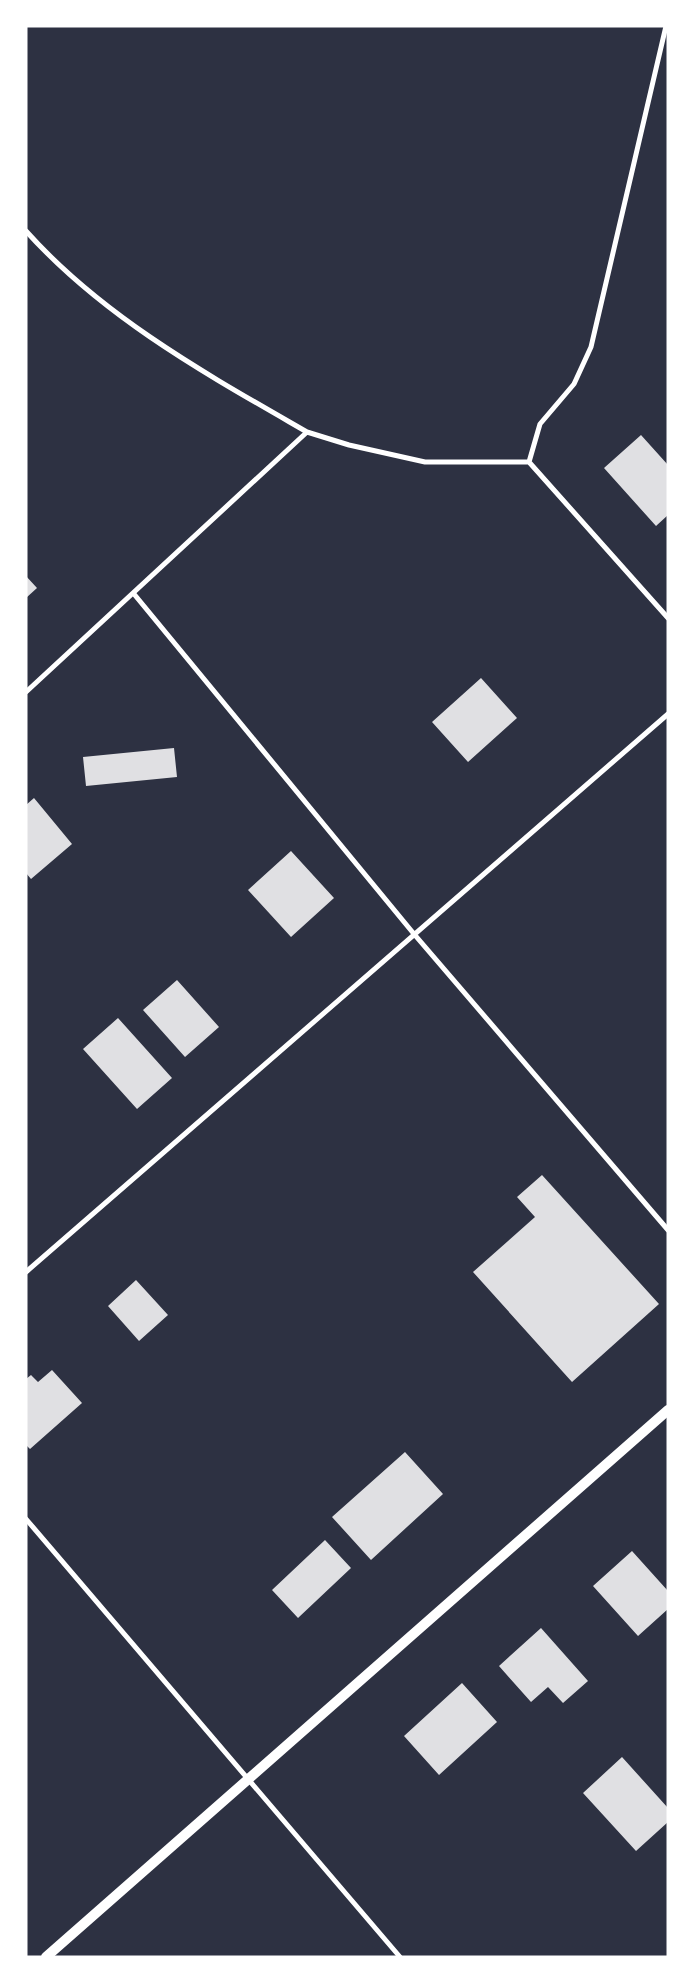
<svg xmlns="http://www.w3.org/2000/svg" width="694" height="1983" viewBox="0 0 694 1983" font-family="'DM Sans',sans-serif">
<rect width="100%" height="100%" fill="#2d3142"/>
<path fill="#e0e0e3" d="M641,435L668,465V515L656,526L604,468Z
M26,576L37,588L26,598Z
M481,678L517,718L468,762L432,722Z
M174,748L177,777L86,786L83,757Z
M34,798L72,844L31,879L26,873V805Z
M291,851L334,898L291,937L248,890Z
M177,980L219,1027L185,1057L143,1010Z
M118,1018L172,1078L137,1109L83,1049Z
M542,1175L659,1304L572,1382L473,1272L535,1217L517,1197Z
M136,1280L168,1315L139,1341L108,1306Z
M52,1370L82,1403L30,1449L26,1445V1379L31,1375L38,1382Z
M405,1452L443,1494L371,1560L332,1517Z
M325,1540L351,1568L298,1618L272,1590Z
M632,1551L668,1591V1609L638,1636L593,1586Z
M541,1628L588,1681L563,1703L548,1687L531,1702L499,1666Z
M462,1683L497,1722L439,1775L404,1736Z
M622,1757L668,1808V1822L636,1851L583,1793Z"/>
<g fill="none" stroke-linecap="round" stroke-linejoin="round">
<path stroke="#fff" stroke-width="5" d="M26,231C104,318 208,375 307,432
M529,462L540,424L574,384L591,347L666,26
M529,462L668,618
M134,594L414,934L668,1230
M26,692L307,432L349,445L425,462H529
M26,1272L668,714
M26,1519L400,1957"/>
<path stroke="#fff" stroke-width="10" d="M46,1957L668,1410"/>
</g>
<rect width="694" height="1983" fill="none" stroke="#ffffff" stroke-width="55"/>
</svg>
